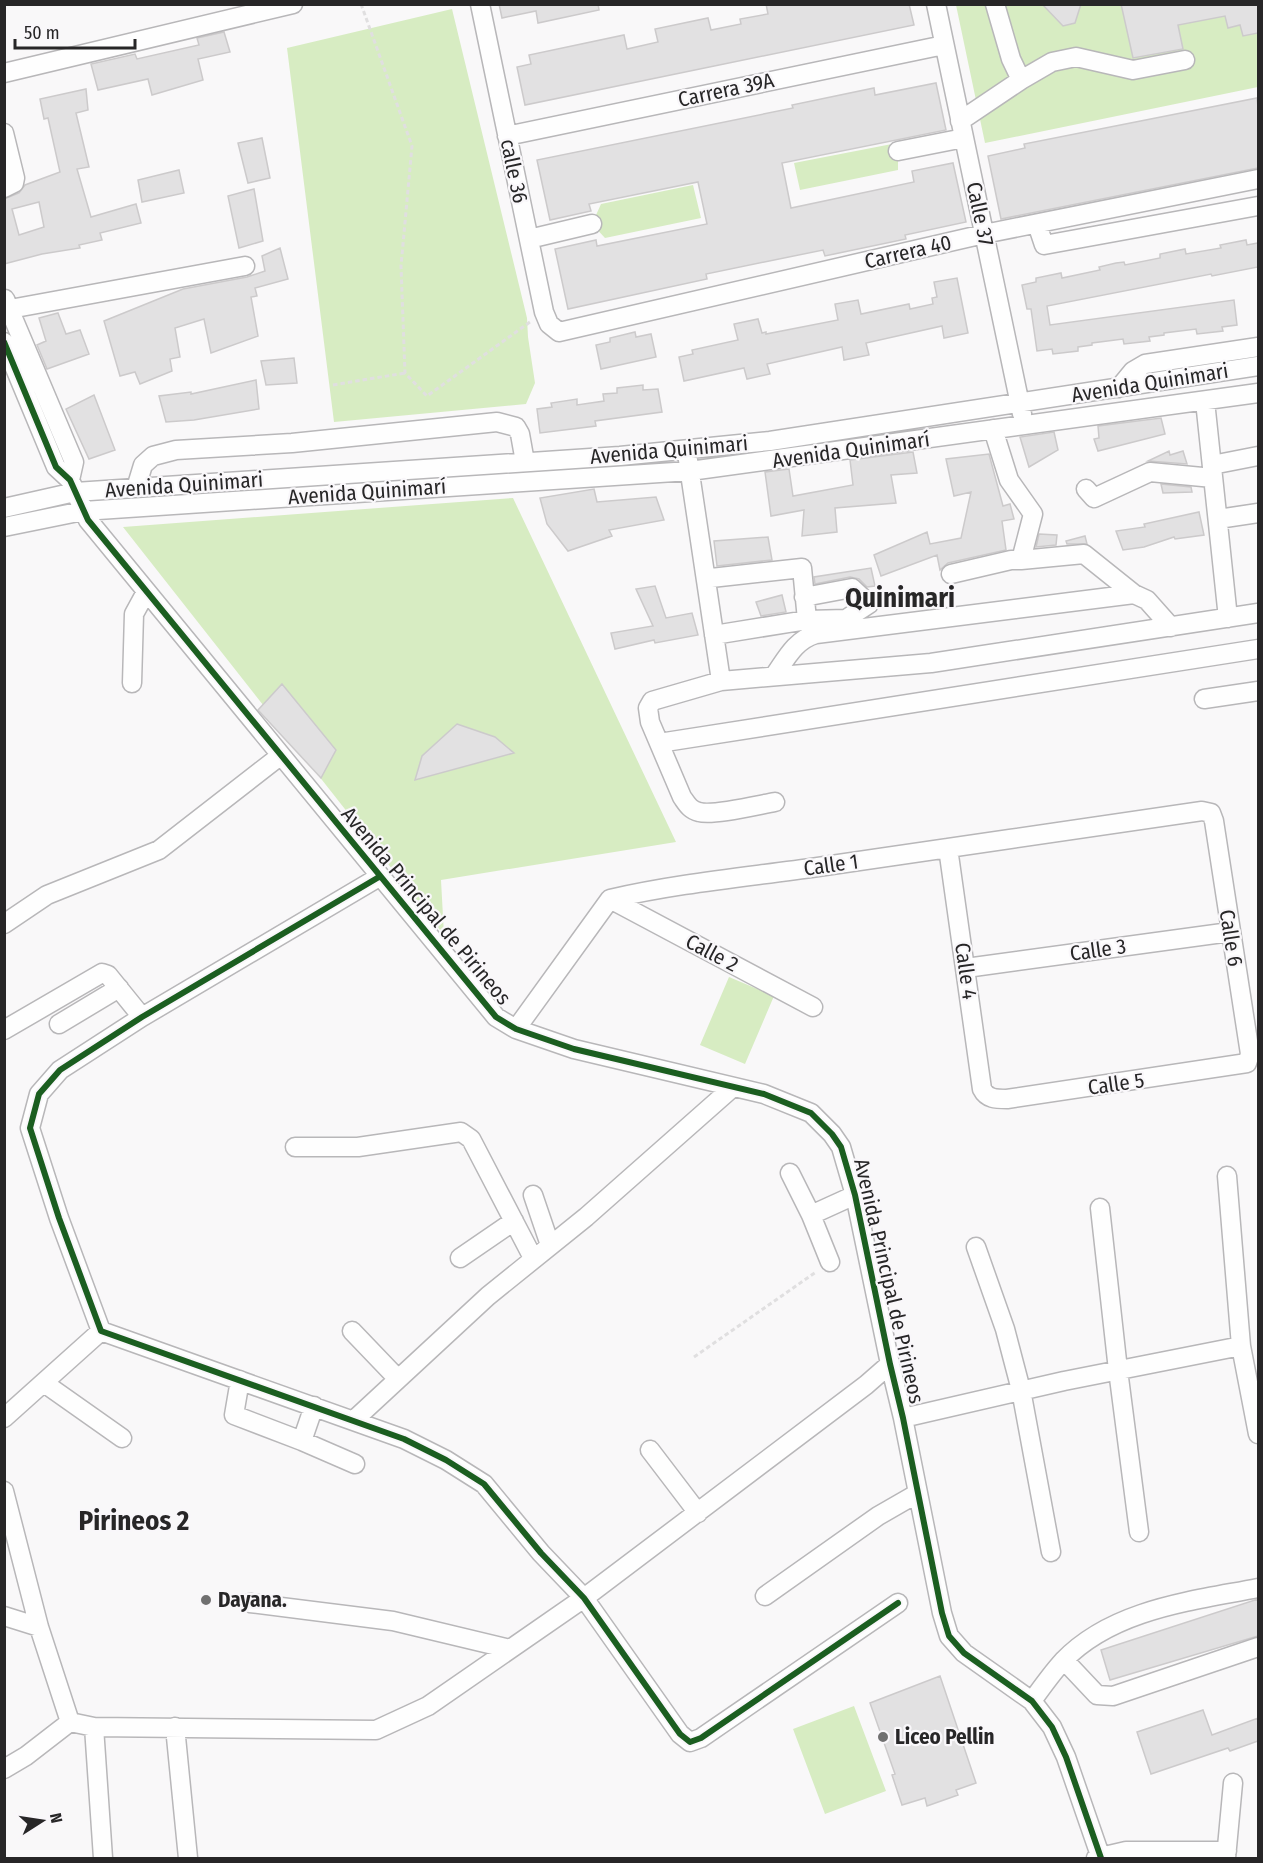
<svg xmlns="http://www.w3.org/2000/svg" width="1263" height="1863" viewBox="0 0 1263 1863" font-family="'Fira Sans Condensed',sans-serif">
<rect width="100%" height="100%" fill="#f9f8f9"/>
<path fill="#d7ecc2" d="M956,5H1258V87L985,143Z
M452,9L527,318L528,337L535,383L526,404L334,422L287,48Z
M892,144L898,151V170L800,190L794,163Z
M693,185L701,218L605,238L592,224L601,204Z
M513,498L676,842L441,880L444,935L123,527Z
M729,977L774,996L745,1064L700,1045Z
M854,1706L886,1791L825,1814L793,1729Z"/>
<path fill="#e2e1e2" stroke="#cccacb" stroke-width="1.5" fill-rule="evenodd" d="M499,4H598L599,10L538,23L536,11L502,18Z
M766,4H909L914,25L525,105L517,67L531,64L529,55L624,35L627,49L658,42L655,29L708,18L711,30L741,24L740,19L768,14Z
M1042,4H1081L1075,23L1063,26Z
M1121,4H1258V33L1243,36L1240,25L1228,28L1225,16L1178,25L1183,49L1133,58Z
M224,32L230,52L198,59L203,80L152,95L148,79L98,90L91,64L135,54L137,59L199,45L197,38Z
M936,83L946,130L782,163L791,208L914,182L912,171L953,163L966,222L905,235L906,239L839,253L825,256L823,250L706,274L707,279L568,309L555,249L596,240L597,246L707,224L698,182L589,204L591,211L550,220L537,160L793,108L792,105L874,88L875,95Z
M86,89L88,110L76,113L89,167L77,169L91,217L136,204L141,223L100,233L102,240L79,245L80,248L42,254L4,264V199L19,193L25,185L60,172L48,118L44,119L40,99ZM39,202L44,227L19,235L12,209Z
M1257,98L1258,107V168L1001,219L988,156L1025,148L1024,144Z
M262,138L270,178L248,183L238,143Z
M179,170L184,193L142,202L138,180Z
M254,189L263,241L239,248L228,196Z
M1246,240L1247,245L1258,243V267L1212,276L1211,274L1047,306L1050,325L1234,300L1237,325L1222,327L1223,331L1197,334L1196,329L1164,333V335L1149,337L1150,341L1124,344L1123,339L1092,343V345L1078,347V351L1053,354L1052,349L1037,351L1031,309H1027L1022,285L1036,282V278L1061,273L1062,278L1100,270L1099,267L1116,263L1124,262L1125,265L1160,258V254L1185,249L1186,254L1221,248L1220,245Z
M280,248L288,279L255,288L257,296L251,297L258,336L211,353L204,319L175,328L180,357L170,359L172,371L140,384L135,372L120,376L104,321L183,289L247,277L265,271L262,256Z
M957,278L968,333L944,338L942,326L866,343L869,355L844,360L842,347L767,364L770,374L747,379L744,368L684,381L679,357L693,354L692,350L738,340L734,324L758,319L762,333L766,332V334L838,320L835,304L858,300L861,314L909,304L910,309L933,304L932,298L937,297L934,282Z
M58,313L66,334L80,330L89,354L47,369L37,345L46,341L39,318Z
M635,332L636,337L651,334L656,357L601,369L596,345L610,342V338Z
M294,358L297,383L266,385L261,361Z
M256,380L259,409L194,420L166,422L159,396L191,392V394Z
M643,385V390L658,389L662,412L595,421L596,426L540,433L537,409L552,407L551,403L577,399V405L604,401L603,394L617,393V388Z
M94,395L115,450L89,459L66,409Z
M1161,418L1165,434L1098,451L1094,439L1099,438L1098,426Z
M1054,432L1058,450L1029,467L1020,437Z
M1169,451L1170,455L1183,451L1187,464L1148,461Z
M913,452L917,473L891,475L896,503L835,508L837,532L802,536L804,510L771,516L765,472L789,469L793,496L853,485L850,460Z
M989,454L1003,506L1010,504L1014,519L1002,521L1006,550L948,563L940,570L937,555L881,576L874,555L927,532L930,544L961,538L971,492L954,496L946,459Z
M1161,484L1191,487L1192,492L1163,493Z
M594,489L597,502L656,497L664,520L609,530L612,536L568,551L547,524L540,498Z
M1199,512L1204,535L1175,539L1174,537L1144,547L1123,550L1116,531L1145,527L1144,524Z
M1039,534L1057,535L1056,545L1036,547Z
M1085,536L1087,544H1067L1066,541Z
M768,537L772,560L717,566L714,541Z
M871,568L875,586L867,587L859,579L850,577L815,584L814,577Z
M655,586L666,618L692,613L698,635L655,643L654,640L615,649L611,633L653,626L636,589Z
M782,595L786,612L761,616L756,602Z
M282,684L336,750L321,778L258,710Z
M457,724L495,737L514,753L415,780L422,756Z
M1258,1599V1636L1110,1680L1101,1650Z
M940,1676L976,1783L956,1790L958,1795L927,1806L925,1798L902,1805L892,1775L895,1774L870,1703Z
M1203,1710L1212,1735L1258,1718V1741L1230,1751L1228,1748L1151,1774L1137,1732Z"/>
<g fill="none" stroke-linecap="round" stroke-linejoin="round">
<defs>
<path id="minor" d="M480,4L544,312L549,324L559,332L984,234L1258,179
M936,4L1022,414
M995,4L1011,59L1021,80
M4,73L293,4
M960,121L1021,80L1052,62L1076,57L1133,70L1185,60
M4,133L15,178L14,183L4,188
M507,136L944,45
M898,151L964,138
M1037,224L1044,245L1258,206
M529,239L592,224
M5,299L74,462L70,480
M10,309L245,266
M4,342L56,467L70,480L88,520L496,1017L516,1029L574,1049L764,1094L811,1113L832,1134L841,1147L855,1195L890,1364L903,1418L942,1613L949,1636L964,1653L1032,1701L1052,1727L1066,1757L1101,1858
M1119,388L1133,371L1145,364L1258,347
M1205,401L1228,618
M688,460L721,681
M1212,465L1258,456
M136,488L143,465L153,456L176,450L292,443L497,422L516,427L520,434L525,462
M1086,489L1094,498L1150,472L1213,478
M4,508L75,492L620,456L770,441L1258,366
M1218,519L1258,513
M4,527L83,511L690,471L1258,393
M1021,560L1084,554L1134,594
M951,574L1011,560H1021L1033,514L1009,480L993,429
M711,578L802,568L807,620L714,635
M804,597L852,588L869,604L846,619L807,620
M774,676C786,659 795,640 816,634L1134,594L1147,600L1171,627
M132,683L134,614L146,592
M1204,699L1258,691
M659,743L1258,649
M775,802C758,805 713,816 699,812C690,810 687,804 682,797L650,722L648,708L652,701L721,681L931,663L1258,613
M379,877L142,1017L60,1070L39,1094L30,1128L59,1218L101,1331L404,1439L446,1460L484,1484L541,1553L584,1598L680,1734L690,1742L701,1738L898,1603
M610,899L813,1007
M4,924L47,895L159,850L280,756
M966,968L1230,932
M59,1024L119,988
M516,1029L610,899C679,883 748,877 818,867C946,848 1074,830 1202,811L1211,813L1214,821L1250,1054L1247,1063L1007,1099C996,1099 987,1099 982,1089L948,848
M4,1030L102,973L108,975L142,1017
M295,1147H358L461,1132L471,1139L533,1258
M790,1173L811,1215L830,1262
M1227,1176L1241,1346L1258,1434
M533,1195L550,1245
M1100,1208L1118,1370L1139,1532
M811,1215L855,1195
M976,1247L1005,1329L1021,1390L1051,1552
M460,1258L514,1221
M352,1331L398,1379
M240,1380L234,1415L302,1441L355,1464
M44,1383L122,1438
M4,1418L101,1331
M903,1418L1064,1381L1241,1346
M354,1420L488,1296L586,1217L732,1088
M302,1441L314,1406
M650,1450L698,1513
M4,1491L39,1627L70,1722
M765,1596L878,1516L918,1493
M250,1603L393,1621L510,1649
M4,1616L39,1627
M1064,1660L1097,1695L1113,1696L1258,1647
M1032,1701C1042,1687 1052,1673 1063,1661C1113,1609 1192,1601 1258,1588
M70,1722L94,1727L376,1730L428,1706L584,1598L866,1385L890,1364
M94,1727L103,1858
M175,1727L188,1858
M4,1769L26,1756L70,1722
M1096,1858L1126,1851H1227
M1226,1858L1233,1783"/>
</defs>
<use href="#minor" stroke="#b8b7b9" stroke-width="21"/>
<path stroke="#e0dfe0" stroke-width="3" stroke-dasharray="4.5 3" stroke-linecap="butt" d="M361,4L412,146L401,266L405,373L427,396L530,322
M333,385L405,373
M694,1357L816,1272"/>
<use href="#minor" stroke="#fefefe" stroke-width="18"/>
<defs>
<path id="cycleway" d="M4,342L56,467L70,480L88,520L496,1017L516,1029L574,1049L764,1094L811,1113L832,1134L841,1147L855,1195L890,1364L903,1418L942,1613L949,1636L964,1653L1032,1701L1052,1727L1066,1757L1101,1858
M379,877L142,1017L60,1070L39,1094L30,1128L59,1218L101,1331L404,1439L446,1460L484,1484L541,1553L584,1598L680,1734L690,1742L701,1738L898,1603"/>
</defs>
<use href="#cycleway" stroke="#f9f7fa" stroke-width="10"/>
<use href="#cycleway" stroke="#1b5e20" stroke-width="6"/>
</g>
<g fill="#707070" stroke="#f9f7fa" stroke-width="2">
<circle cx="206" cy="1600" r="6"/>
<circle cx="883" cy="1737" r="6"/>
</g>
<g text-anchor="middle" stroke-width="4.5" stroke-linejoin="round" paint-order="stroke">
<g font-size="21" fill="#272627" stroke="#f9f7fa">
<text transform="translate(726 90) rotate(-12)" y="7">Carrera 39A</text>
<text transform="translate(514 171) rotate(78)" y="7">calle 36</text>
<text transform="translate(980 214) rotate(78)" y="7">Calle 37</text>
<text transform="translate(908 252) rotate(-13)" y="7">Carrera 40</text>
<text transform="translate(1150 383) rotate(-9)" y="7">Avenida Quinimari</text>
<text transform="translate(669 450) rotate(-5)" y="7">Avenida Quinimari</text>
<text transform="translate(851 450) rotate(-8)" y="7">Avenida Quinimarí</text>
<text transform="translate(184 485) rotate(-4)" y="7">Avenida Quinimari</text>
<text transform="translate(367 492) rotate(-4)" y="7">Avenida Quinimarí</text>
<text transform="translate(831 865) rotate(-8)" y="7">Calle 1</text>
<text transform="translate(426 906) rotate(50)" y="7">Avenida Principal de Pirineos</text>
<text transform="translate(1231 938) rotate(81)" y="7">Calle 6</text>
<text transform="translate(1098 950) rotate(-8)" y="7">Calle 3</text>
<text transform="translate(712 953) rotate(28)" y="7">Calle 2</text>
<text transform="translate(966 971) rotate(82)" y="7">Calle 4</text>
<text transform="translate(1116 1084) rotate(-8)" y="7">Calle 5</text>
<text transform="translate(889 1281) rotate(77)" y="7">Avenida Principal de Pirineos</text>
</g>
<g font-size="21" font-weight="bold" fill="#272627" stroke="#f9f7fa" text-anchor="start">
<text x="218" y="1607">Dayana.</text>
<text x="895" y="1744">Liceo Pellin</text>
</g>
<g font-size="27" font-weight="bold" fill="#272627" stroke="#f9f7fa">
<text x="900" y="607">Quinimari</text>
<text x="134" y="1530">Pirineos 2</text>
</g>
</g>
<rect width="1263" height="1863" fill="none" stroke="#272627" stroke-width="12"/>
<g transform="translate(42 1821) rotate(78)" stroke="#f9f7fa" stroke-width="4.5" paint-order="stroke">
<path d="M0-4.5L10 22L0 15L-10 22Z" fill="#272627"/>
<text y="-9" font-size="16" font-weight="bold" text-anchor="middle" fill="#272627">N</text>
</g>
<path d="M15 39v9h120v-9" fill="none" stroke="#272627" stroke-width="3"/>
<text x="24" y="39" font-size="18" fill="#272627" stroke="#f9f7fa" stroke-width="4.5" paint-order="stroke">50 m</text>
</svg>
